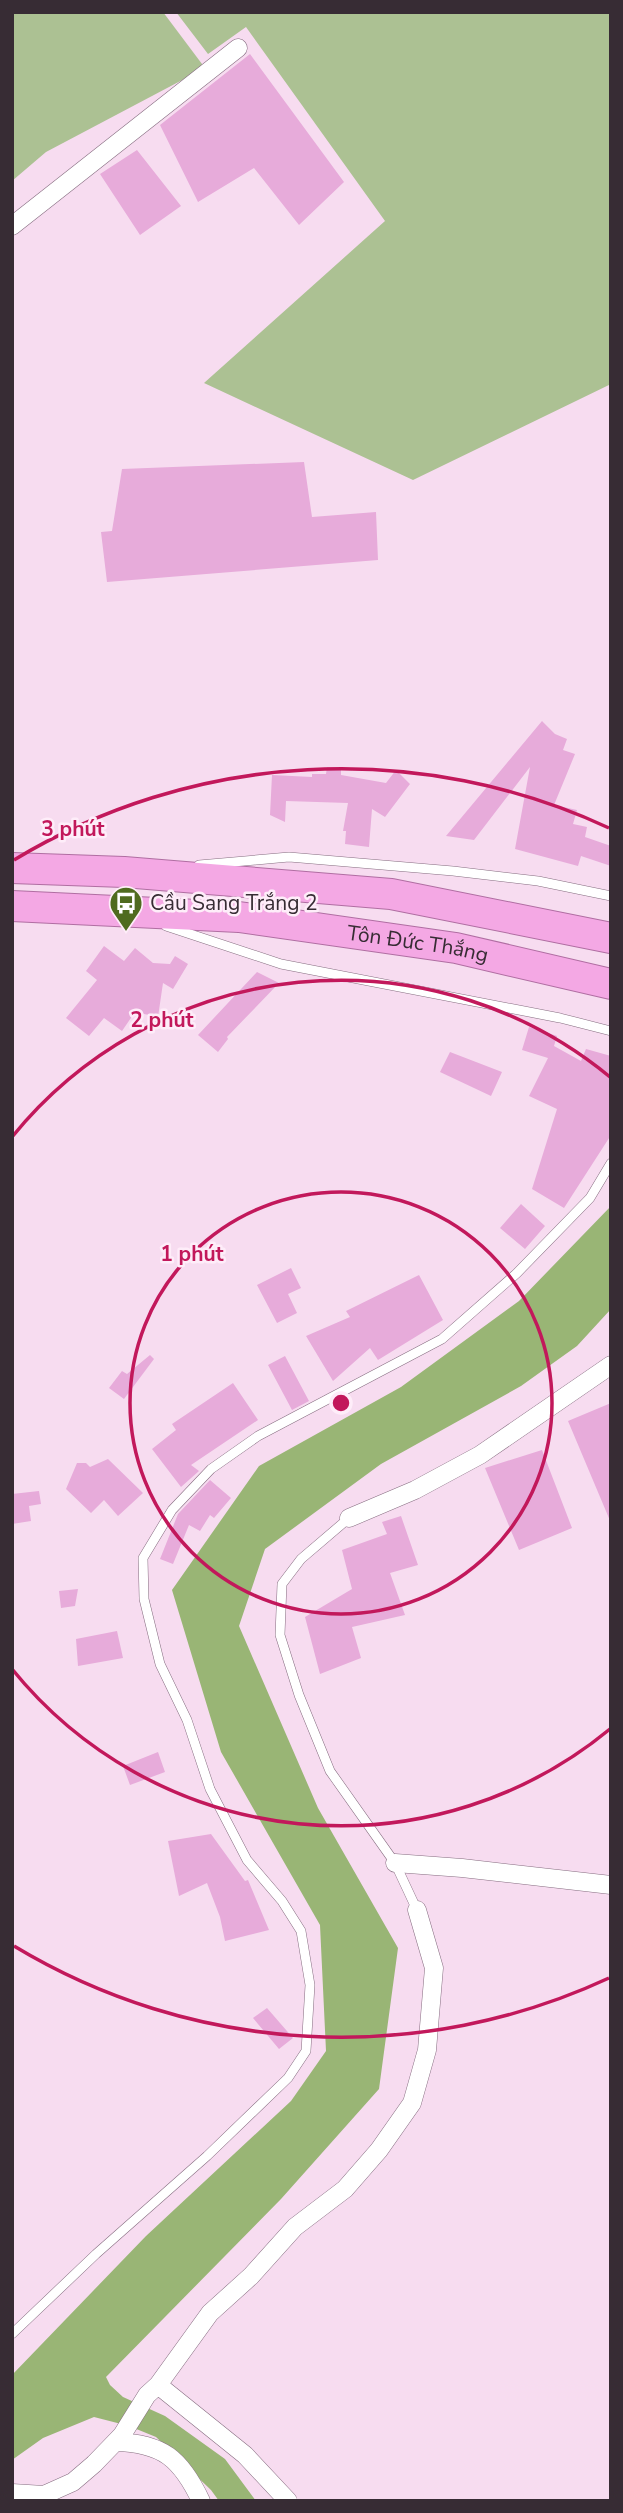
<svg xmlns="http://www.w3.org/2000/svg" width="623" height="2513" viewBox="0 0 623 2513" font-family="'Nunito Sans',sans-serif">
<rect width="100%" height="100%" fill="#f7dcf0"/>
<path fill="#acc193" d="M12,12H163L205,68L46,152L12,181Z
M176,12H611V384L413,480L204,383L385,221L246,27L208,54Z"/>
<path fill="#99b575" d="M611,1206V1309L577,1346L521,1386L381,1464L265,1549L239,1626L318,1808L398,1948L379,2089L281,2199L106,2377L110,2385L123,2397L165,2416L225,2459L256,2501H219L211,2490L156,2437L129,2426L94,2417L43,2438L12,2460V2375L146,2236L291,2101L326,2051L320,1925L221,1752L172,1590L259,1466L401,1387L519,1301Z"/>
<path fill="#e7abda" d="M250,54L344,182L299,225L254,168L198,202L160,125Z
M137,150L181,206L140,235L100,174Z
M304,462L312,517L376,512L378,560L107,582L101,532L112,531L122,469Z
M542,721L555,734L567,739L563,750L575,754L554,805L577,810L573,824L587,827L585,837L611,846V866L581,856L578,866L515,849L530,767L474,840L446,836Z
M327,767L341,768V775L386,783L396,770L410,784L385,817L372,809L369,847L345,844L346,831H343L348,803L286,801L285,822L270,815L272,775L312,777V774H326Z
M104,946L124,961L135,948L153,963L170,964L175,956L188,964L173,989L163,983L158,1017L135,1012L122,1031L104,1018L89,1036L66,1018L97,980L86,971Z
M257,972L279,983L227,1037L228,1039L218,1052L198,1035Z
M529,1027L557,1036L554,1046L581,1061L586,1049L611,1056V1135L564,1208L532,1189L557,1109L529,1096L548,1058L522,1050Z
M450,1052L502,1072L491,1096L440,1072Z
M521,1204L545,1226L525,1249L500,1228Z
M291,1268L301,1288L288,1294L297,1313L277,1323L257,1285Z
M419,1275L443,1320L378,1360L370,1348L333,1381L306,1336L350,1317L346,1311Z
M150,1355L154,1359L124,1399L109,1388L122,1371L127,1374Z
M285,1356L309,1401L292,1410L268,1365Z
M233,1383L258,1420L191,1465L199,1471L181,1487L152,1449L176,1430L172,1424Z
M611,1403V1523L568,1421Z
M542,1450L572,1528L519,1550L485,1468Z
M108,1459L143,1493L118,1516L104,1500L91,1513L66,1489L77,1463H86L90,1467Z
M210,1480L231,1498L214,1518L210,1515L200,1531L189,1525L173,1564L160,1559L178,1514Z
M39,1491L41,1504L29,1506L31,1521L12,1524V1494Z
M401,1516L418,1565L390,1573L405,1615L352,1627L361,1658L320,1674L305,1617L352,1589L342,1550L387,1534L382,1522Z
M78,1589L75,1606L61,1608L59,1591Z
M117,1631L123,1658L78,1666L76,1639Z
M158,1752L165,1772L130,1785L123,1766Z
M211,1834L245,1881L248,1880L269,1930L225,1941L220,1917L207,1883L179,1896L168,1841Z
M267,2008L293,2038L279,2049L253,2018Z"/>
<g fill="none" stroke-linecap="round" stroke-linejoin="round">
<defs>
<path id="service" d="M199,865L289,857L453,871L538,881L611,896
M166,926L281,964L560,1018L611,1031
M349,1518L301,1559L282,1584L280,1635L299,1695L330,1771L395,1863L417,1910
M12,2334L96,2254L207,2156L288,2078L306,2051L310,1985L301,1931L282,1901L247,1860L210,1789L187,1720L160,1664L144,1599L143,1558L172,1510L211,1469L258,1436L442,1339L517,1273L590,1198L611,1163"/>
<path id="minor" d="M12,226L238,48
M349,1518L415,1490L480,1455L611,1365
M395,1863L462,1868L611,1885
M158,2385L245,2455L288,2501
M115,2442C163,2443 181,2459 201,2501
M12,2493L44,2495L73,2482L94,2464L122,2435L147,2395L158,2385L210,2313L251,2276L295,2227L345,2189L379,2150L412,2103L427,2050L434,1968L417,1910"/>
<g id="trunk">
<path d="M12,868L124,872L391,894L611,938"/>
<path id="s1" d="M12,906L239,917L456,948L611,984"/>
</g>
</defs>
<use href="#service" stroke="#866d80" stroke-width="10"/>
<use href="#minor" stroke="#866d80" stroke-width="19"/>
<use href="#trunk" stroke="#b06ea2" stroke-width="32"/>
<use href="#service" stroke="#fff" stroke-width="9"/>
<use href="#minor" stroke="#fff" stroke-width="18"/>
<use href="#trunk" stroke="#f4a8e4" stroke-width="30"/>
</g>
<g fill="none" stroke="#c2185b" stroke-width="3.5">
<circle cx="341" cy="1403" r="211"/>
<path d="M610 1729A423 423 0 0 1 12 1669M12 1137A423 423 0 0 1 610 1077"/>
<path d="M609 1978A634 634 0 0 1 14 1946M14 860A634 634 0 0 1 609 828"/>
</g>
<defs>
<symbol id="bus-pin" viewBox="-11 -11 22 30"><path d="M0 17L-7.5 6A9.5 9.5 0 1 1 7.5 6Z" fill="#4f6b1f" stroke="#feedf9"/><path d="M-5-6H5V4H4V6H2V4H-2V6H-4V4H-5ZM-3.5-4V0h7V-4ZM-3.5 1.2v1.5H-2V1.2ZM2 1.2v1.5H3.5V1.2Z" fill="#fff"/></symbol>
</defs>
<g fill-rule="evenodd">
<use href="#bus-pin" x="107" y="884" width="38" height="52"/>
</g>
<g text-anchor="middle" stroke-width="5" stroke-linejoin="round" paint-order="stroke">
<g font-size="21" fill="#372c34" stroke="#feedf9" text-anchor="start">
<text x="150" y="910">Cầu Sang Trắng 2</text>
</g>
<g font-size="21" fill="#372c34" stroke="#feedf9">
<text dy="7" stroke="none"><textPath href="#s1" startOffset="408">Tôn Đức Thắng</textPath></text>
</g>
</g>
<circle cx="341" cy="1403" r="10" fill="#c2185b" stroke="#feedf9" stroke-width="3.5"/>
<g font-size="21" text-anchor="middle" font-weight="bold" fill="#c2185b" stroke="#feedf9" stroke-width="5" stroke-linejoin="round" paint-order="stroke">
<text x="73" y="836">3 phút</text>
<text x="162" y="1027">2 phút</text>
<text x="192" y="1261">1 phút</text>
</g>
<rect width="623" height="2513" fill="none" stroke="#372c34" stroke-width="28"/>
</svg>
